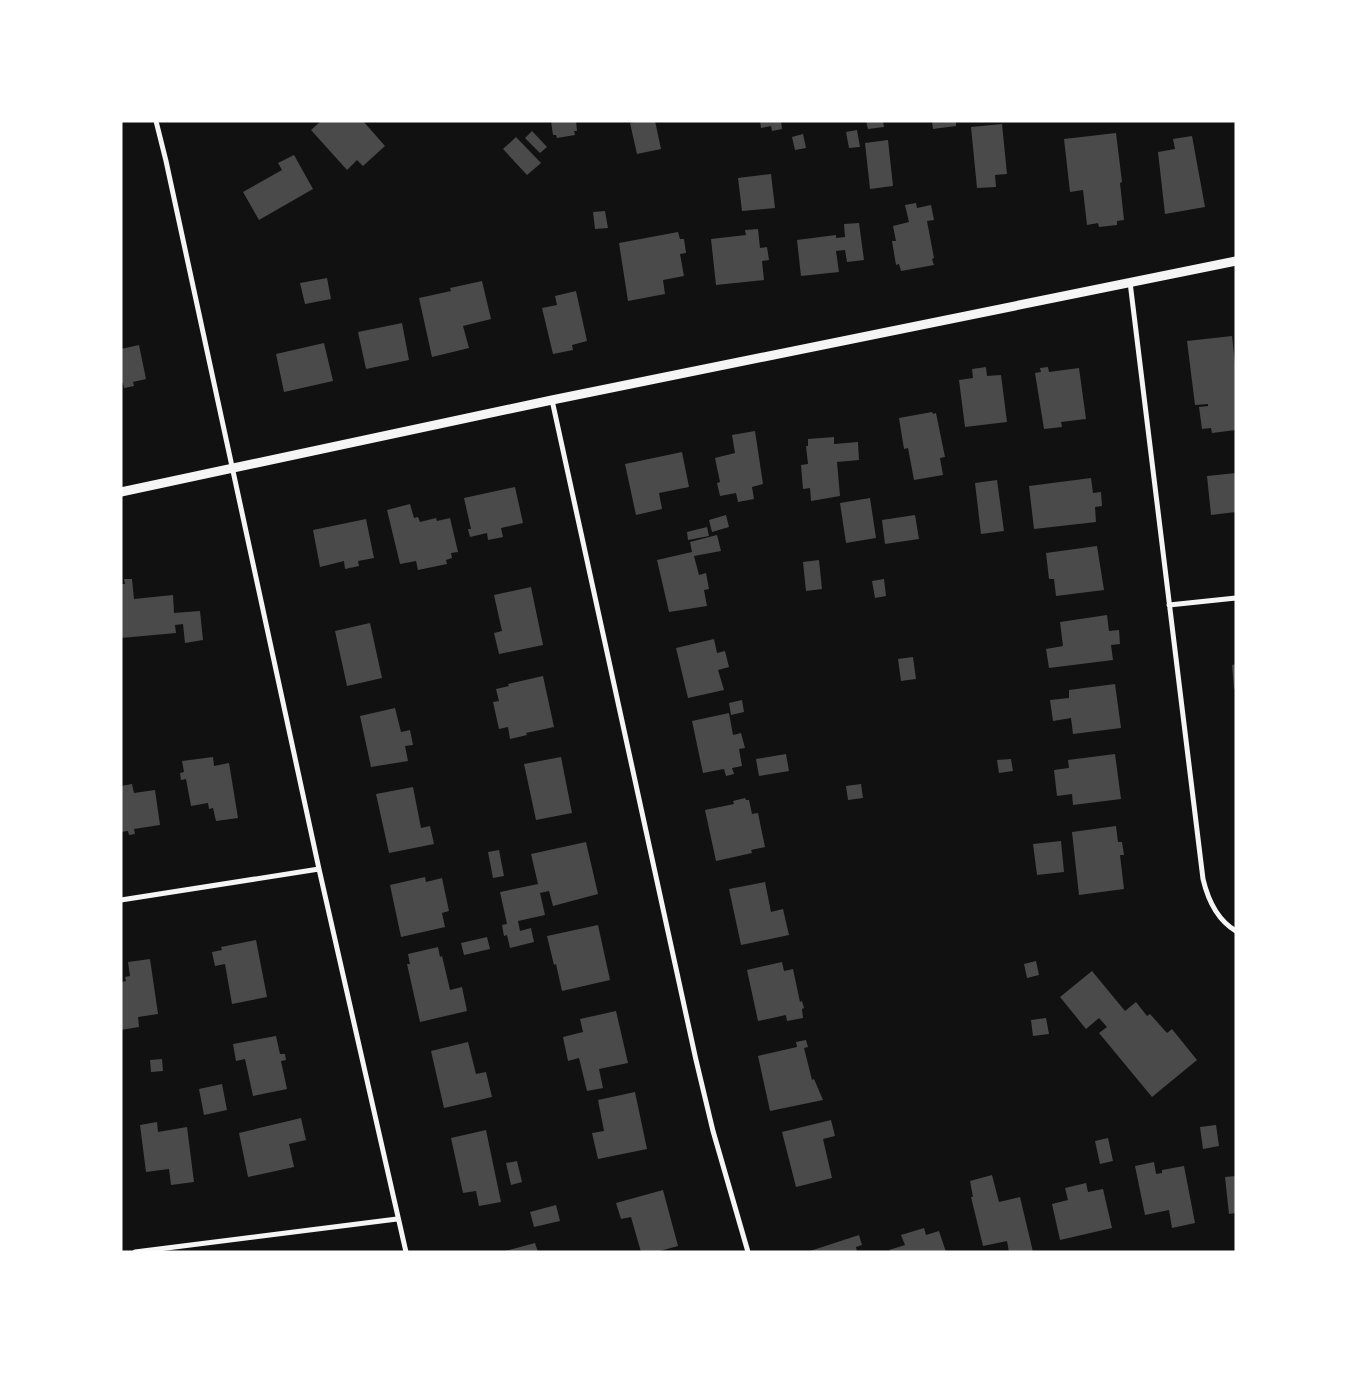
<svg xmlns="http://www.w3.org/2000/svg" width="1357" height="1373" viewBox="0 0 1357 1373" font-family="Manrope,sans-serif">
<rect width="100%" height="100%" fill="#111"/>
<path fill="#4a4a4a" d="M321,121H363L385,146L363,166L357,160L347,170L311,130Z
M551,121H576L577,131H574L575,135L557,138L556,135H553Z
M637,121H655L661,149L637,154L630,123Z
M760,121H781L782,129L772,131L771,126L761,128Z
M866,121H883L884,127L868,129Z
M932,121H956V126L933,129Z
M1002,124L1007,174L995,175L996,187L977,188L971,127Z
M857,130L860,147L849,148L846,132Z
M532,131L547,147L540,153L525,138Z
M1116,133L1122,182L1120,183L1124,220L1117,221V225L1099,227L1098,223L1087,225L1083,190L1070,192L1064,139Z
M803,134L806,148L795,150L792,137Z
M1192,136L1205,207L1165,214L1158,152L1175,149L1173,139Z
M516,137L541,163L527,175L503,149Z
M888,140L893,186L870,189L865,143Z
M294,155L313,189L259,220L243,192L282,170L278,163Z
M771,174L775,208L742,211L738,178Z
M916,203L917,208L931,205L934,220L927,221L934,258L932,259L934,265L901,271L899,264L896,265L892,241H896L893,226L909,222L905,205Z
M605,211L608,228L595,229L593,212Z
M859,223L864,260L847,262L845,250L836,251L839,272L801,276L797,240L836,235V238L845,237L844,224Z
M758,229L760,248L767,247L769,260L762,261L764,280L716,285L711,239L746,235L745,230Z
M678,232L680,239H684L686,253L680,254L684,276L663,280L665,294L628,301L619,243Z
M327,278L331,299L305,304L300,283Z
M482,281L491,319L463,326L469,348L432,357L419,298L451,291L450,288Z
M576,291L587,341L572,345L573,350L553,354L542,308L557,305L555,296Z
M402,323L409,360L366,369L358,332Z
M1232,336L1236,372V430L1212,433L1211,428L1202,429L1199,407L1208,406V404L1195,405L1187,341Z
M324,343L333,381L284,392L276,354Z
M139,345L146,379L133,382L134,386L124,388L123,383L121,384V349Z
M986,367L987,376L1001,375L1007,422L965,427L959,380L973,378L972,369Z
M1048,367L1049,372L1079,368L1086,419L1061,422L1062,427L1044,429L1035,373L1041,372L1040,368Z
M932,412L933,414L936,413L945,457L940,458L943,475L914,480L908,448L904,449L899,418Z
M755,431L763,484L752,487L754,499L738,502L736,493L720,496L717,483L720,482L715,458L735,453L732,435Z
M834,437V444L858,442L859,460L837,462L840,496L811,501L810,488L803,489L801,465L808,464L806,446H808V439Z
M682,452L689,487L659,493L662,509L636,515L625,464Z
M1236,473V512L1211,515L1207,476Z
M1091,478L1093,493L1101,492L1102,506L1095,507L1096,522L1034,529L1029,486Z
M997,480L1004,531L981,534L975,483Z
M515,487L523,523L501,528L503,537L488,540L487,533L470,537L468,529H471L464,498Z
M870,498L876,538L846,543L840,503Z
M410,504L414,518L418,517L420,522L436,518L437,521L450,518L458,552L451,553L452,558L446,560L447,564L418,570L416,561L400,564L387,510Z
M726,515L729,527L712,532L709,520Z
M915,515L919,539L885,544L882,520Z
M366,519L374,558L358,561L359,566L345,569L344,561L320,567L313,530Z
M707,527L709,536L688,540L687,532Z
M717,535L721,551L694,556L699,575L706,573L709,589L704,590L707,606L669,612L657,560L692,552L690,542Z
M1097,546L1104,590L1056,596L1054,579H1049L1046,553Z
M819,560L822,589L806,591L803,562Z
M124,579H132L134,599L173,595L174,613L200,611L203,640L185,643L183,624L175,625L176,633L121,638V584H125Z
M884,579L886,596L875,598L872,581Z
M531,587L543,645L499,654L494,633L502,631L494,595Z
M1107,615L1109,631L1119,630L1120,644L1111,645L1113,660L1049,668L1046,649L1063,646L1060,622Z
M370,623L382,678L347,686L335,631Z
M714,639L717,653L725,651L729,667L718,670L724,690L688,698L676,648Z
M913,657L916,679L901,681L898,659Z
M1236,664V689H1234L1232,665Z
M543,676L554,727L526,733L527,735L510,739L508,727L499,729L493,702L499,701L496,689L509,686L508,684Z
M1115,684L1121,728L1073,734L1071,718L1053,721L1050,700L1069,698V690Z
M742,700L744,712L731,715L729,703Z
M395,708L401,732L410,730L413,745L405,746L408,761L371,767L360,716Z
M729,713L733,735L741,733L745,748L739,749L742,766L732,768L734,774L726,776L724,769L703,773L692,721Z
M786,754L789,771L759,776L756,759Z
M1115,754L1121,799L1073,805L1072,794L1057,796L1054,770L1069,768L1068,760Z
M213,757L214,766L229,763L238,818L216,821L213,808L209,809L208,803L191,806L186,779L181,780L180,773L184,772L182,761Z
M561,757L572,813L536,820L524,764Z
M1011,759L1013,771L999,773L997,760Z
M132,784L134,793L155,790L160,825L134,829L135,834L129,835L128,831L121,832V786Z
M861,784L863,798L848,800L846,786Z
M413,787L421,828L430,826L434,844L389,853L376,794Z
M745,798L746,800H749L752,814L758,813L765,847L751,850L752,853L716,861L705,810L734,804L733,801Z
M1116,826L1118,842H1122L1124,855H1120L1124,889L1079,895L1072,832Z
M1061,841L1064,872L1037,875L1033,844Z
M586,842L598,894L553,906L549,891L540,893L545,915L518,921L520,931L531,928L534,942L510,948L507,935L504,936L502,925L507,924L500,892L538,884L531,854Z
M499,850L504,876L493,878L488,852Z
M425,877L426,882L442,878L449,911L442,913L445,927L401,937L390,885Z
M765,882L771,912L783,909L789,935L741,945L729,889Z
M598,925L610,980L562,991L556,964L554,965L547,936Z
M487,937L490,949L464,955L461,943Z
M256,940L267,997L232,1004L225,964L215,966L212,952L222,950L221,947Z
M438,947L440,957L442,956L450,990L462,987L467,1011L420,1022L407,964H410L408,954Z
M150,959L158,1014L138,1017L139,1027L121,1030V982L126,981L125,977L130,976L128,962Z
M1036,961L1039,975L1027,978L1024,964Z
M782,962L784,971L793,969L800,1002L802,1001L804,1008L802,1009L803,1018L787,1021L786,1015L758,1021L747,970Z
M1092,971L1125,1011L1136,1002L1147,1016L1150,1014L1167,1033L1172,1029L1197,1060L1152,1097L1099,1033L1107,1027L1099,1018L1086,1029L1060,997Z
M616,1011L628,1063L599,1069L603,1088L587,1091L579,1058L568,1061L563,1037L583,1032L580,1019Z
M1046,1018L1049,1034L1033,1036L1031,1020Z
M276,1036L280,1054H285L286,1060L281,1061L287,1089L253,1096L245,1059L236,1061L233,1044Z
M806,1040L808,1047L804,1048L812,1080L814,1079L823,1100L770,1111L758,1056L797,1047L796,1042Z
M468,1042L476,1074L486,1072L492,1097L444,1108L431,1051Z
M162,1059L163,1071L151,1072L150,1060Z
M222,1084L227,1110L204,1115L199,1089Z
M635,1092L647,1149L598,1159L592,1133L604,1131L598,1100Z
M301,1118L306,1140L289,1144L294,1167L248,1177L239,1133Z
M831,1120L835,1136L823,1139L832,1178L796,1187L782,1132Z
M157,1122L158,1132L187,1127L194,1182L171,1185L169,1169L146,1172L140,1125Z
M1216,1125L1219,1146L1203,1149L1200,1127Z
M486,1130L501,1202L479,1206L476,1191L463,1193L451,1138Z
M1108,1138L1113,1161L1100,1164L1095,1141Z
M517,1161L522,1182L511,1185L506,1163Z
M1154,1162L1156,1174L1162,1173V1170L1184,1166L1195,1223L1172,1228L1169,1210L1145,1215L1135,1166Z
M992,1175L999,1202L1020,1197L1033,1252H1009L1007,1241L983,1246L971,1197H973L970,1181Z
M1236,1176V1213L1229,1214L1225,1177Z
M1086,1183L1088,1192L1103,1189L1112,1228L1060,1240L1052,1204L1068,1200L1065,1188Z
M663,1190L678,1246L656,1252H641L631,1217L621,1219L616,1203Z
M556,1205L560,1221L534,1227L530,1212Z
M924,1228L926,1235L939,1231L946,1252H890L889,1250L905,1245L901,1235Z
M859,1235L862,1245L856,1247L857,1252H807Z
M535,1243L538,1252H505V1251Z"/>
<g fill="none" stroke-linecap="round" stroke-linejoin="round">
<path stroke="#f5f5f5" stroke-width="5" d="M156,121L166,161L319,869L406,1252
M1130,282L1203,879C1208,900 1217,920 1236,931
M552,400L696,1060L713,1131L748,1252
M1169,605L1236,598
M121,900L319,869
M135,1252L397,1219"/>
<path stroke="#f5f5f5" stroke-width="9" d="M121,492L552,400L1236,261"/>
</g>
<rect width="1357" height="1373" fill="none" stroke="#ffffff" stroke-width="245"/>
</svg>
